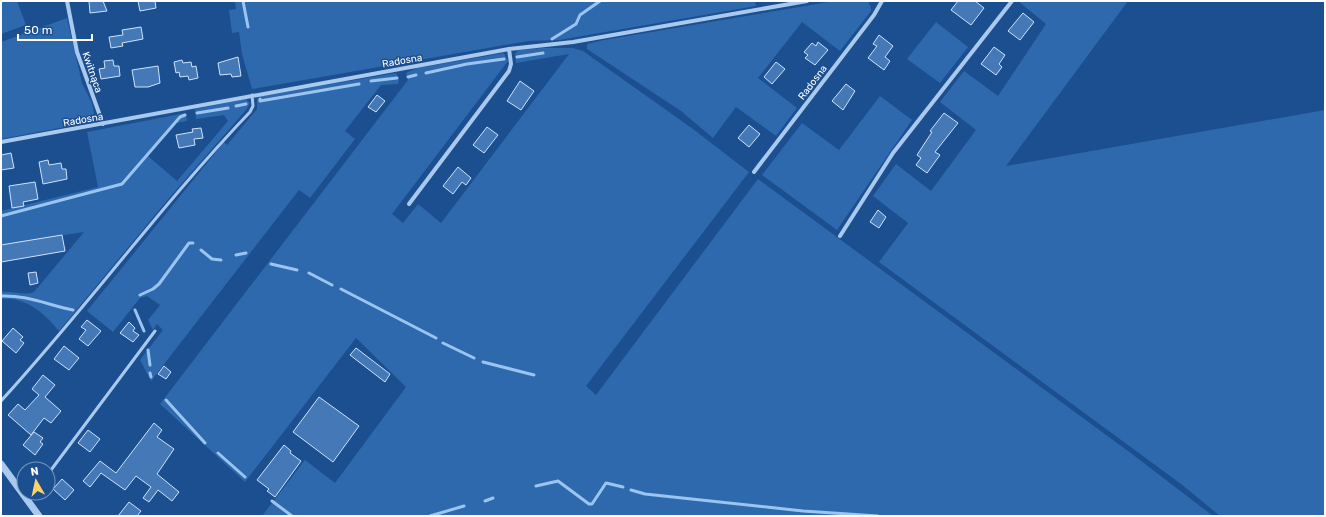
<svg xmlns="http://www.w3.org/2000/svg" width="1326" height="517" viewBox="0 0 1326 517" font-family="Rubik,sans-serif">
<rect width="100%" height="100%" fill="#1b4f8f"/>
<path fill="#2e69ad" d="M1,1H17L26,25L1,34Z
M235,1H755L756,6L559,40L529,41L505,45L252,89L242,54L239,32L232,33L229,10L236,9Z
M835,1H868L871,8V11L840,51L802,22L758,78L797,108L776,136L736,107L713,138L681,111L587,49V44L604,40Z
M1018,1H1128L1006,166L1325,110V516H1220L1181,484L879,262L908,223L873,196L896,164L931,191L976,130L940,102L964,71L998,96L1046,24Z
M67,18L82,83L92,103L94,114L90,121L86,123L1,139V42Z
M936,22L968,47L940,83L907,59Z
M543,48H573L583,51L693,129L749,172L586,386L596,395L758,179L1136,457L1213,516H262L305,460L335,483L406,387L356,338L245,482L160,404L408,80L406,73L417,68L504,53L508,61L392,214L403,223L418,204L441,223L569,54L516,63L515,54L518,50Z
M396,73L399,80L398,84L381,85L345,131L355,139L310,198L299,190L151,381L140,360L163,330L157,324L153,330L148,320L160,305L147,296L140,298L113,332L87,311L224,142L227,145L257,109V99L262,96Z
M880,96L912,120L837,230L762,175L802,123L839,150Z
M246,99L250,103L246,110L170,197L59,331C45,313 24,296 1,299V292C11,291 26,296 34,292L84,232L1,245V211L98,187L87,132L186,113L187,121L176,123L148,156L177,181L228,121L224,115L196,119L195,109Z"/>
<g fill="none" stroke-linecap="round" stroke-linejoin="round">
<path stroke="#9cc4f0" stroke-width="3" d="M243,1L248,27
M552,39L576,24L580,15L600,1
M517,57L543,53
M426,73L467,64L504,59
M408,77L416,75
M371,81L397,78
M260,99V101L359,84
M236,106L246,104
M197,113L228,108
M1,216L122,184L180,117L185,115
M201,250L212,259L221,260
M236,255L246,253
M271,264L297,270
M309,273L332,285
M341,289L436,338
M140,295L153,289L159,284L189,243H193
M1,296C27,295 48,305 73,310
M135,310L144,331
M443,343L474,358
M148,350L150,365
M483,362L534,375
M150,373L151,377
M166,400L205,443
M218,453L245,477
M536,486L558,481L589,504H592L606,483L623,487
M631,490L645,494L803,511L878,516
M272,501L292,516
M485,501L493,498
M430,516L464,506"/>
</g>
<path fill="#4478b7" stroke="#cfe3fa" d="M89,1H103L107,11L90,13Z
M138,1H155L156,8L140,11Z
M958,1H975L984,8L971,25L951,10Z
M1023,13L1034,22L1020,40L1008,31Z
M141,27L143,39L122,43L123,46L111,48L109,37L123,35L122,30Z
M879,35L893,46L885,57L890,61L884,70L868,58L877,46L873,44Z
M818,42L828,50L815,65L805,58L808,55L804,52L812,43L816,46Z
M994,47L1005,55L999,64L1002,67L996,75L981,64Z
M238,57L241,76L232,77L231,74L220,75L218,63Z
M113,60L114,66H119L120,76L101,79L99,69L105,68L104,61Z
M182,60L183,63L191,62L192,67L196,66L198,78L189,80L188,76L180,77L179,72L176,73L174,62Z
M776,62L785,69L772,84L764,77Z
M158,66L160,83L148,87H135L132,70Z
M520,81L534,91L521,110L507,101Z
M846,84L855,91L843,110L832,101Z
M377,95L385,101L376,112L368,107Z
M944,113L958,123L935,152L940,155L927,173L916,165L921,158L917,155L932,132L930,131Z
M749,125L760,134L749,147L738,138Z
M487,127L498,135L484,153L473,145Z
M201,128L203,138L194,139L195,145L179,148L176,135L193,132L192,129Z
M11,153L14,168L1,170V155Z
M48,160L49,165L61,163L62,169H66L67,179L43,184L39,162Z
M458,167L471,178L466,185L462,182L453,194L443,186Z
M35,182L38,199L23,202L24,206L12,208L9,186Z
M878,210L886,217L879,228L870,222Z
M62,235L65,251L1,262V245Z
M36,272L38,283L30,285L28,273Z
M87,320L101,331L88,346L79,339L86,330L81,327Z
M129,322L135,328L133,331L139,335L133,342L120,333Z
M13,328L23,337L20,340L24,343L16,353L2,341Z
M64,346L79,358L69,370L54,359Z
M356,348L390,374L385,382L350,355Z
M164,366L171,372L166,379L158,374Z
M43,375L55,385L45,397L61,411L51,423L44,418L31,435L8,415L18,404L25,410L39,395L32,389Z
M319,397L359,426L333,462L293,432Z
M154,423L162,430L157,437L174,449L157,474L179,492L172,501L158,490L149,502L143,498L151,487L136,476L125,490L101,473L90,487L83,481L100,461L116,473Z
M88,430L100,439L90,452L78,443Z
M34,432L43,438L40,442L43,444L35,455L23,445Z
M284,445L291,451L290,453L301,461L275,497L267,491L269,489L257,480Z
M62,479L74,490L65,500L53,489Z
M129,502L141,511L137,516H118Z"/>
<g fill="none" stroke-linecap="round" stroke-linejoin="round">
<path stroke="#a9c9ee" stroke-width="3" d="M1,401C87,307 162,204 250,112L253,106L252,95
M48,474L155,331"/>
<path stroke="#a9c9ee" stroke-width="4" d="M67,1L77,52L103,124
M1,142L509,49L573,42L807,1
M754,172L874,15L882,1
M409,204L509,71L511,64L509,49
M840,236L893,153L1012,1"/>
<path stroke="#a9c9ee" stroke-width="7" d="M1,464L39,516"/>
</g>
<g text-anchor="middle" stroke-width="3" stroke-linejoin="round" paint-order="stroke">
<g font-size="10" fill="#fff" stroke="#1b4f8f">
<text transform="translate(402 60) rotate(-10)" y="4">Radosna</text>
<text transform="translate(93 72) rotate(71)" y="4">Kwitnąca</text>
<text transform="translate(812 82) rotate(-53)" y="4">Radosna</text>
<text transform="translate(83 119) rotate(-10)" y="4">Radosna</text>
</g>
</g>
<rect width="1326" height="517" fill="none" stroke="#ffffff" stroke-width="4"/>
<g transform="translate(36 481) rotate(351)"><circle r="19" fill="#1b4f8f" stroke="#7695bc"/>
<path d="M0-3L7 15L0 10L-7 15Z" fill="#ffd166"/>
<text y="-6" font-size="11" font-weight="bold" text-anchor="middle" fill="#ffffff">N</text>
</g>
<path d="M18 34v6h74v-6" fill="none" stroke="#ffffff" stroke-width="2"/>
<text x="24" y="34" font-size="12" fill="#ffffff" stroke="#1b4f8f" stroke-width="3" paint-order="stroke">50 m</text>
</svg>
